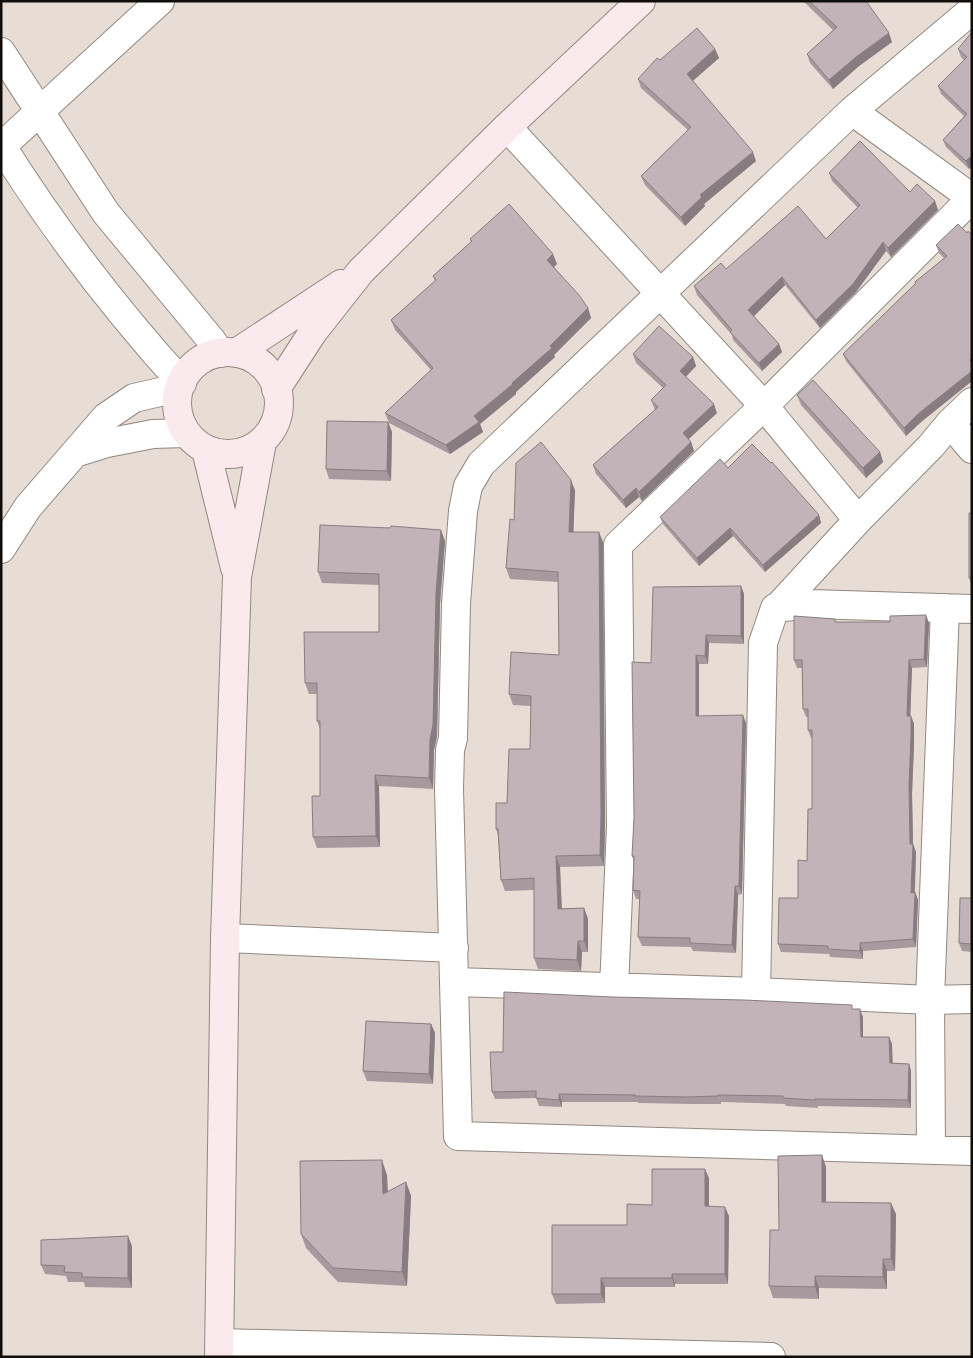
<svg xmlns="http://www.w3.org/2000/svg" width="973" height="1358" viewBox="0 0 973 1358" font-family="'Space Grotesk',sans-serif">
<rect width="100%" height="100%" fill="#e8ddd4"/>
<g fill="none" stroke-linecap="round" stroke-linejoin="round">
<defs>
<path id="minor" d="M972,10L852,111L481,464L468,486L463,511L456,604L453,738L450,750L449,789L458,1136L972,1151
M1,52L106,213L212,341L220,353
M852,111L972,198
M507,127L764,406L618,545L621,826L614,988
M1,145C55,231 114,308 182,383
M2,146L160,1
M950,423L972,449
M75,453L107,443L153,434L186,433
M858,520L764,406L972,198
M1,549L28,507L106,417L134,398L160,392L178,391
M775,608L811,604L972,609
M225,938L454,948
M454,982L756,992L930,1000L972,999
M756,992L763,643L775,608L779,606L858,520L931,446L950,423L972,402
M931,1149L930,1000L945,608"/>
<path id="tertiary" d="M220,1343L771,1357"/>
<path id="secondary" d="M177 403a51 51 0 1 1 102 0a51 51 0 1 1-102 0Z
M236,353L341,284
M276,389L313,332L361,271L507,127L641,1
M206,450L235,568
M219,1357L225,938L237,577L262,442"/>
</defs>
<use href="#minor" stroke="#928880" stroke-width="30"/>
<use href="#tertiary" stroke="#928880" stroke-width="30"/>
<use href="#secondary" stroke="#928880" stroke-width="30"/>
<use href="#minor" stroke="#fff" stroke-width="28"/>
<use href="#tertiary" stroke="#fff" stroke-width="28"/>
<use href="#secondary" stroke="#fae9ed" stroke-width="28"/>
</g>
<path fill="#a69a9e" d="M803,1H866L892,42L859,66L833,89L810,63L807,54L833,30Z
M972,32V166L969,169L946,147L943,140L964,116L941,94L938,86L964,60L961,57L958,49Z
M715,49L719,58L693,81L756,161L704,204L705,206L685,226L645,185L641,176L688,130L641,88L638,79L660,60Z
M829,173L910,192L935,201L938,210L891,257L886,251L856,292L820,328L785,285L754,316L779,344L782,352L762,371L733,340L732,335L697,295L694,286L726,269L826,239L858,208L832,181Z
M967,233L972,235V381L921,422L906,436L846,361L843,354L915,284V282L944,258L939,253L936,245Z
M470,239L557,264L554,267L588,308L591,318L554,355L555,357L516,392V394L480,424L483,432L450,454L389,423L385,413L431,370L395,330L391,320L435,281L433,276L471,242Z
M633,354L693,357L696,366L686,377L717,413L689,439L691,442L694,451L642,501L639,497L626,508L596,474L593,465L655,410L651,400L663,388L636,363Z
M797,395L880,452L883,462L866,478L801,405Z
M388,422L392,432L391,481L329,479L326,469Z
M728,468L819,515L821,523L765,572L733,536L699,566L663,524L660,517Z
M575,490L573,532L603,542L605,826L604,866L560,867L562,909L584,908L588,919V952H582L581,971L538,969L534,958V890L505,891L501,880L498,835L496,829L530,749L531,706L513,705L509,694L559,655L558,582L510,579L506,568L514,520Z
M972,513V586L969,578Z
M445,541L440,604L437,736L434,750L433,789L379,786L380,847L317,848L313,837L320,796V729L317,721V694H309L305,683L379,632V585L322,583L318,572Z
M741,586L744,594V644L709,643L708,664H699V716L746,723L742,894L738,895L736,953L693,951L691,947L642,946L638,937L640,899H636L633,890L634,862L632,856L651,663Z
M836,622L929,623L927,667L912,668L910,716H911L914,724V744L912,794L913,844L916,852L915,892L918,900L916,947L863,951V959L830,957L829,954L781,952L778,944L798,898L807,861L812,809V738H811L808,730V717H806L803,709L802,668H797L794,660Z
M972,898V952L962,951L959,943Z
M853,1009L863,1017V1037H889L892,1044V1063L909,1064L911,1071V1108L818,1106V1108L786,1106L785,1104L721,1102V1104H691L638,1103V1102H562V1107L539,1106L536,1098L495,1099L492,1092L503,1052Z
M431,1024L435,1033L433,1084L367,1081L363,1071Z
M826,1167V1202L896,1214L895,1271H887V1289L819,1288V1299L773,1298L769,1286L779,1230Z
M387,1175L388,1192L406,1182L411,1196L407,1286L338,1282L306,1248L301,1234Z
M709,1178V1206L729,1216L728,1284H675V1287H605V1303L556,1304L552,1294L627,1225L652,1205Z
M132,1246V1288L85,1287L84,1282H68L66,1276L45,1274L41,1265Z"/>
<path fill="#877d81" d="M889,33L892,42L859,66L833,89L829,80L856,57Z
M715,49L719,58L690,83L687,74Z
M753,152L756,161L704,204L705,206L685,226L681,217L700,195Z
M970,157L972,163V166L969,169L966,161Z
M935,201L938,210L891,257L888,248Z
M883,242L886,251L856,292L820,328L816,320Z
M553,254L557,264L551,269L547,260Z
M782,277L785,285L751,319L748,310Z
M588,308L591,318L554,355L555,357L516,392V394L480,424L483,432L450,454L446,445L474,416L512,383L550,346Z
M779,344L782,352L762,371L759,363Z
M693,357L696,366L683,379L680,371Z
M972,371V381L921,422L906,436L904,428L918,414Z
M714,404L717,413L686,441L683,433Z
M388,422L392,432L391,481L387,471Z
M691,442L694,451L642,501L639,492Z
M880,452L883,462L866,478L863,468Z
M571,480L575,490L573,543L569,532Z
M636,488L639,497L626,508L623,500Z
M819,515L821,523L765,572L763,565Z
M730,528L733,536L699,566L697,558Z
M441,530L445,541L440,604L437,736L434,750L433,789L429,778L430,739L436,593Z
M599,532L603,542L605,826L604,866L600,855Z
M741,586L744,594V644L741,636Z
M926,615L929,623L927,667L924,659Z
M706,635L709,643L708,664L705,656Z
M696,655L699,664V724L696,716Z
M909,660L912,668L910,724L907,716Z
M743,715L746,723L742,894L739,886Z
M911,716L914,724V744L912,794L913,844L916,852L914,901L911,893L910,844L909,786Z
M375,775L379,786L380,847L376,836Z
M556,856L560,867L562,919L558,909Z
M735,886L738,895L736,953L732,945Z
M915,892L918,900L916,947L913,939Z
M584,908L588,919V952L584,941Z
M578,941L582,952L581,971L577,960Z
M860,943L863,951V959L860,951Z
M860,1009L863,1017V1044L861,1037Z
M431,1024L435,1033L433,1084L429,1074Z
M889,1037L892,1044L893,1071L890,1063Z
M909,1064L911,1071V1108L908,1100Z
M559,1094L562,1102V1107L559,1100Z
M822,1155L826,1167V1214L822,1202Z
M382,1160L387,1175L388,1209L383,1194Z
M705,1169L709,1178V1215L705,1206Z
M406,1182L411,1196L407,1286L402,1272Z
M891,1203L896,1214L895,1271L891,1259Z
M725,1207L729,1216L728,1284L725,1274Z
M128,1236L132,1246V1288L128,1278Z
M883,1259L887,1271V1289L883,1277Z
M672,1274L675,1284V1287L672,1278Z
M815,1276L819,1288V1299L815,1287Z
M601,1278L605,1287V1303L601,1294Z"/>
<path fill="#c1b3b8" stroke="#877d81" d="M809,1H866L889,33L856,57L829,80L807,54L837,27Z
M697,28L715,49L687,74L753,152L700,195L702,197L681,217L641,176L691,127L638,79L657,58L660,60Z
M972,32V159L970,157L966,161L943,140L967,114L938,86L967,57L958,49Z
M860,141L910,192L917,184L935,201L888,248L883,242L853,284L816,320L782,277L748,310L779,344L759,363L730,332L732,330L694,286L721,263L726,269L798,206L826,239L860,205L829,173Z
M509,204L553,254L547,260L579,295L588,308L550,346L552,348L512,383L513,384L474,416L479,422L446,445L385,413L433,368L391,320L436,280L433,276L472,241L470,239Z
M958,224L967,233L968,231L972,235V358L970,360L972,363V371L918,414L904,428L843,354L916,283L915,282L947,256L936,245Z
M659,326L693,357L680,371L714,404L683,433L691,442L639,492L636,488L623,500L593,465L658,407L651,400L666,385L633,354Z
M813,380L880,452L863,468L797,395Z
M327,421L388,422L387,471L326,469Z
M541,442L571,480L569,532H599L601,815L600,855L556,856L558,909L584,908V941H578L577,960L534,958V878L501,880L498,829H496V803H507L509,749H530L531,696L509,694L511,652L559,655L558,572L506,568L510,519L514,520L516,463Z
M752,444L771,463L772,462L819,515L763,565L730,528L697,558L660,517L720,459L728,468Z
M969,513H972V578H969Z
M320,525L390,528L391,526L441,530L436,593L433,725L430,739L429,778L375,775L376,836L313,837L312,796H320V721H317V683H305L304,632H379V574L318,572Z
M741,586V636L706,635L705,656L696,655V716L743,715L739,886H735L732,945L690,943V938L638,937L640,891L633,890L634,856H632L634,817L632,662L651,663L653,587Z
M926,615L924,659L909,660L907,716H911V736L909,786L910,844H913L911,893L915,892L913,939L860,943V951L828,949V946L778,944L779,898H798V860L807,861L808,809H812V730H808V709H803L802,660H794V616L835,619V622H890V616Z
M960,898H972V944L959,943Z
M504,992L612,997L744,1000L852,1005V1009H860L861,1037H889L890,1063L909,1064L908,1100L815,1099V1100L783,1098V1096L718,1095V1096L688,1097L635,1096V1095L559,1094V1100L536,1098V1091L492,1092L490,1052H503Z
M366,1021L431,1024L429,1074L363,1071Z
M822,1155V1202L891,1203V1259H883V1277L815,1276V1287L769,1286L770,1230H779L778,1156Z
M382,1160L383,1194L406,1182L402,1272L333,1268L301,1234L300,1161Z
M652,1169H705V1206L725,1207V1274H672V1278H601V1294H552V1225H627V1204L652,1205Z
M128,1236V1278L82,1277V1273L64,1272L65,1266L41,1265V1240Z"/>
<rect width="973" height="1358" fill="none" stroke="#100d0a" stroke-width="5"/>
</svg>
